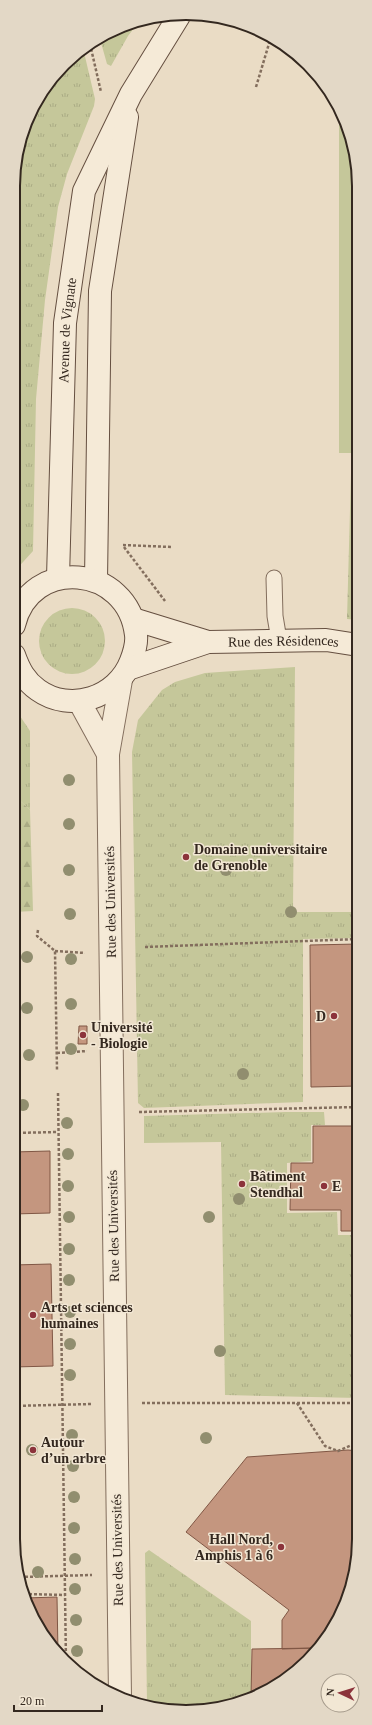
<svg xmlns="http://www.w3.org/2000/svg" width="372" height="1725" viewBox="0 0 372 1725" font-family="Georgia,serif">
<defs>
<pattern id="grass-tufts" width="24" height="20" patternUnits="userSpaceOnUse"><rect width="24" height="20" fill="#c5c79a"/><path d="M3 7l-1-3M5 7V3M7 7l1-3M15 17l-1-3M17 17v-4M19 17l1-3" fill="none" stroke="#aaab84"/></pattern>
<pattern id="forest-firs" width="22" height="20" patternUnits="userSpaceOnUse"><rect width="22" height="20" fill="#c5c79a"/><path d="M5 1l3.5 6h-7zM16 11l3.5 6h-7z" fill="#aaab84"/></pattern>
</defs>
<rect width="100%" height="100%" fill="#eadcc5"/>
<path fill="url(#grass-tufts)" d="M141,19L128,36L111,66L107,64L100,39Z
M83,48L95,99L94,106L67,174L58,207L45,300L36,399L33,551L14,572V164L24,136H28V123L36,100Z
M39 641a33 33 0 1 1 66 0a33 33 0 1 1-66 0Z
M295,667L293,912H358V938L303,939V1102L144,1108L138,1103L132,752L138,720L162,690L175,682L205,673Z
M14,707L30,731V810L14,795Z
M285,1112H324L325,1125H311V1161L287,1163V1213L337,1212L338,1235H358V1398L225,1395L221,1142L144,1143V1116Z
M149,1550L251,1621V1698L241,1703L175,1712L147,1704L145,1553Z"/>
<path fill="url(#forest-firs)" d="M351,473H358V620L347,619Z
M14,795L30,810L33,911L14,912Z"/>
<path fill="#c5c79a" d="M339,106L341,110L359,174L358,453H339Z"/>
<path fill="#c4967f" stroke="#805745" d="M358,944V1086L311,1087L310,945Z
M79,1026H87V1044H78Z
M313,1126H358V1231H341V1210H290L291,1163H313Z
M50,1151V1213L13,1214V1152Z
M51,1264L53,1366L13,1367V1265Z
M348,1450L358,1451V1561L341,1616L316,1648L282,1649V1620L289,1610L186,1532L247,1457Z
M57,1597L58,1653L26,1605L25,1598Z
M316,1648L300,1669L251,1698L252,1649Z"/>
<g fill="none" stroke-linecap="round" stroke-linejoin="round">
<defs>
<path id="lane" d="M274,578L275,616L279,640"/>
<path id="street" d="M79,701L108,754
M120,1697L108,754L121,680"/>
<g id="secondary">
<path id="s1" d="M58,578L65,323L84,191L131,94L179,16"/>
<path d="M96,581L100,291L127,117"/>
<path d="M133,619L208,642"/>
<path d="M14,655C19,669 25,681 38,690C70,713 117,698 131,661C134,653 137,643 136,635C128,564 30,556 14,625"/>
<path id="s2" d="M128,669L208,642L326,640L358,645"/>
</g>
</defs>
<use href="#lane" stroke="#836e5d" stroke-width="17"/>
<use href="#street" stroke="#836e5d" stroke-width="24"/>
<use href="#secondary" stroke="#654f40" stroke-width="24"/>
<path stroke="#836e5d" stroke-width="2.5" stroke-dasharray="3 2" stroke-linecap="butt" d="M90,44L101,92
M256,87L271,37
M123,545L171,547
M124,547L165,601
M38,930L37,936L55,951L57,1070
M145,947L358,939
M55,951L85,953
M57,1053L87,1051
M58,1093L66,1663
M139,1112L358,1107
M13,1133L58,1132
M142,1403H358
M297,1403L325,1446L338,1451L352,1445L358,1437
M13,1406L91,1404
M17,1406L18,1367
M20,1577L92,1575
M24,1594L65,1595"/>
<use href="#lane" stroke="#f5ead7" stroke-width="15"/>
<use href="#street" stroke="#f5ead7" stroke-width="22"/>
<use href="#secondary" stroke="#f5ead7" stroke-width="22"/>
</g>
<g fill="#918e6f">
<circle cx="69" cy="780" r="6"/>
<circle cx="69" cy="824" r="6"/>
<circle cx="69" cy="870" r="6"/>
<circle cx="226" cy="870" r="6"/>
<circle cx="291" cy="912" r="6"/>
<circle cx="70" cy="914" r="6"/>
<circle cx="27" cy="957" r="6"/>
<circle cx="71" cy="959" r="6"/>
<circle cx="71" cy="1004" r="6"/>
<circle cx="27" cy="1008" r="6"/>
<circle cx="71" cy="1049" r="6"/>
<circle cx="29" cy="1055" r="6"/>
<circle cx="243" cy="1074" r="6"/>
<circle cx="23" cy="1105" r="6"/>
<circle cx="67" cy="1123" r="6"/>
<circle cx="68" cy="1154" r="6"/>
<circle cx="68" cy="1186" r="6"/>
<circle cx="239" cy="1199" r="6"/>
<circle cx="69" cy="1217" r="6"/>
<circle cx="209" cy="1217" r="6"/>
<circle cx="69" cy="1249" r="6"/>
<circle cx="69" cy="1280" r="6"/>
<circle cx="70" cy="1312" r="6"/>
<circle cx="70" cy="1344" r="6"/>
<circle cx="220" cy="1351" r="6"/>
<circle cx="70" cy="1375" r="6"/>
<circle cx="72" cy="1435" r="6"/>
<circle cx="206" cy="1438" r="6"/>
<circle cx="32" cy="1450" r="6"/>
<circle cx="73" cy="1466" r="6"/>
<circle cx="74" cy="1497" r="6"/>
<circle cx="74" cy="1528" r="6"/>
<circle cx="75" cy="1559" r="6"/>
<circle cx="38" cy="1572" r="6"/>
<circle cx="75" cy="1589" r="6"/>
<circle cx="76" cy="1620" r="6"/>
<circle cx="77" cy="1651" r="6"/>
</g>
<g fill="#8c333b" stroke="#f2e7d4" stroke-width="1.5">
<circle cx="186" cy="857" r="4"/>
<circle cx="334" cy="1016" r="4"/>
<circle cx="83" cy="1035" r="4"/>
<circle cx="242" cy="1184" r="4"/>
<circle cx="324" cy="1186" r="4"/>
<circle cx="33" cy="1315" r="4"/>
<circle cx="33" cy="1450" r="4"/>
<circle cx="281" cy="1547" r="4"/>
</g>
<g text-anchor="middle" stroke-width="3" stroke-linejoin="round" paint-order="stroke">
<g font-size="14" fill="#34281f" stroke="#f2e7d4">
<text dy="5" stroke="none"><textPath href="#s1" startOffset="248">Avenue de Vignate</textPath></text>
<text dy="5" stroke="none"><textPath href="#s2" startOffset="160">Rue des Résidences</textPath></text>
<text transform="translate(110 902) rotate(-91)" y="5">Rue des Universités</text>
<text transform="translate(113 1226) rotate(-91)" y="5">Rue des Universités</text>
<text transform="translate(117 1550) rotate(-91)" y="5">Rue des Universités</text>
</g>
<g font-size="14" font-weight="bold" fill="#34281f" stroke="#f2e7d4" text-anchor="start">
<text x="194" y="854">Domaine universitaire<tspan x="194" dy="16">de Grenoble</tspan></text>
<text x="326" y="1021" text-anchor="end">D</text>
<text x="91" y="1032">Université<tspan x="91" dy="16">- Biologie</tspan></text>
<text x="250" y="1181">Bâtiment<tspan x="250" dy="16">Stendhal</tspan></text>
<text x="332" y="1191">E</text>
<text x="41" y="1312">Arts et sciences<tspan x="41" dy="16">humaines</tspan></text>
<text x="41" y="1447">Autour<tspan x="41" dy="16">d’un arbre</tspan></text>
<text x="273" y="1544" text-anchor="end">Hall Nord,<tspan x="273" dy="16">Amphis 1 à 6</tspan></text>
</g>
</g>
<path d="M0 0H372V1725H0ZM186 20H186A166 166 0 0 1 352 186V1539A166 166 0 0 1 186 1705H186A166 166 0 0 1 20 1539V186A166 166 0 0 1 186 20Z" fill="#e3d8c6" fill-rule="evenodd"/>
<path fill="none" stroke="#34281f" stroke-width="2" d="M186 20H186A166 166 0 0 1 352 186V1539A166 166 0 0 1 186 1705H186A166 166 0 0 1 20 1539V186A166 166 0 0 1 186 20Z"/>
<g transform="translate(340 1693) rotate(274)"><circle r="19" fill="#f2e7d4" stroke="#a69b8c"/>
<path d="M0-3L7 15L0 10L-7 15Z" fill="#8c333b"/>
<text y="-6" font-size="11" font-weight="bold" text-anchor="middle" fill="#34281f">N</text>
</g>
<path d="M14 1705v6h88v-6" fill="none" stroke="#34281f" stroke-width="2"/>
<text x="20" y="1705" font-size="12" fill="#34281f" stroke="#f2e7d4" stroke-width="3" paint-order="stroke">20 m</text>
</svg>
